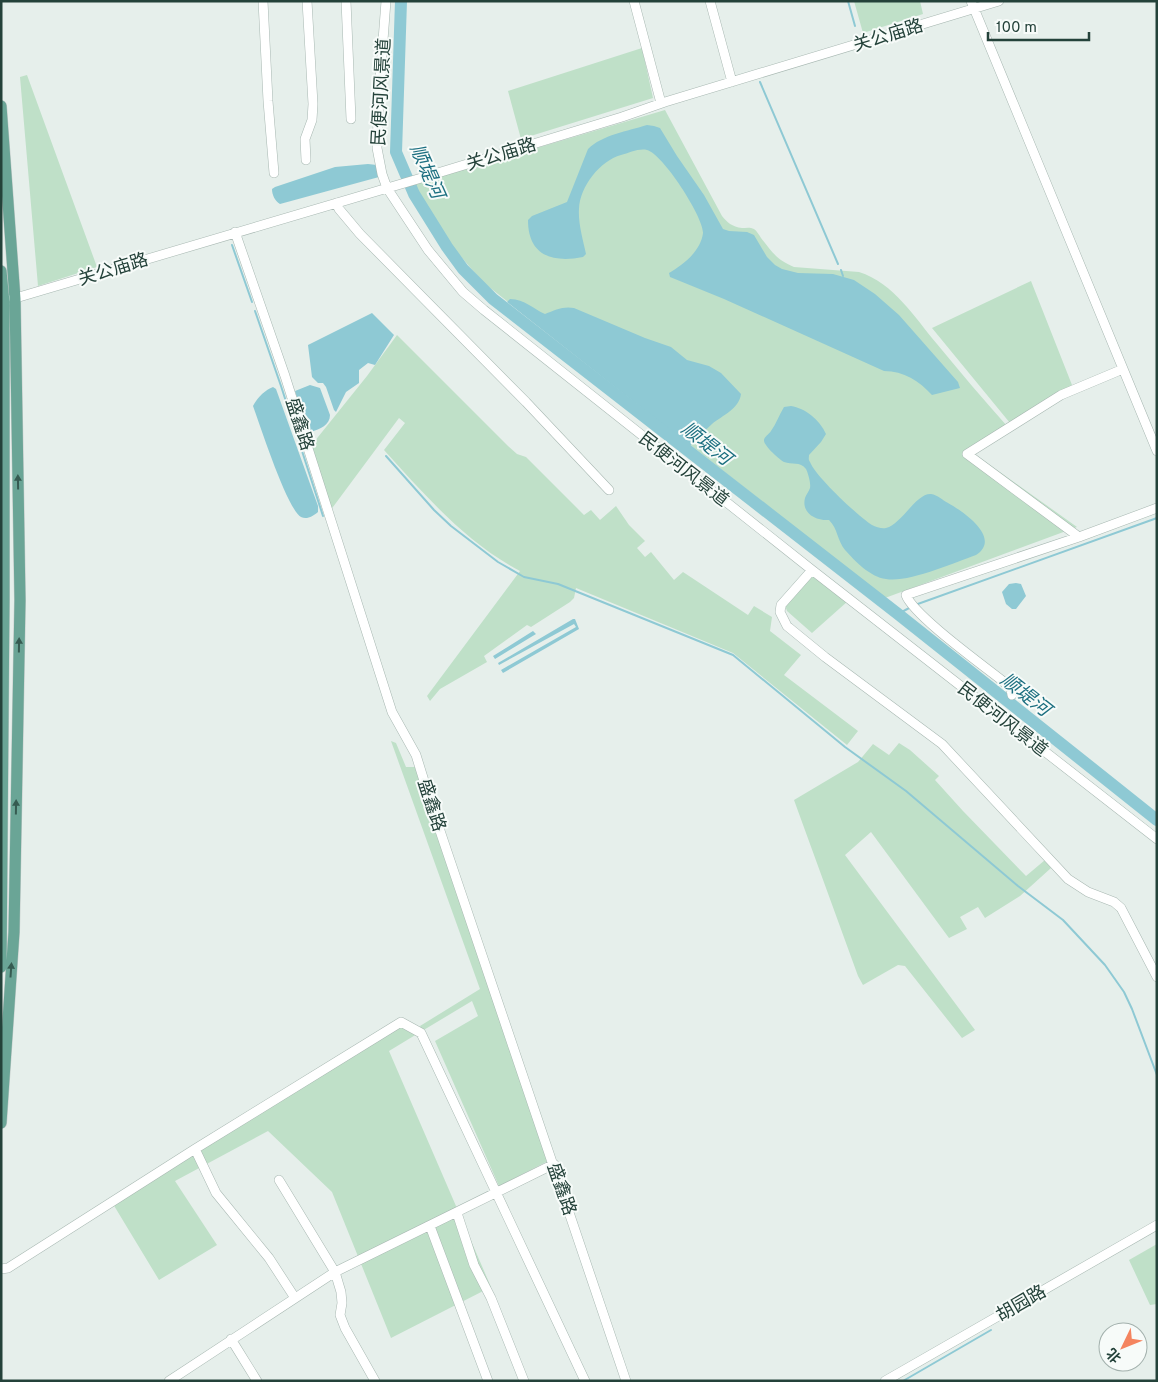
<svg xmlns="http://www.w3.org/2000/svg" width="1158" height="1382" viewBox="0 0 1158 1382" font-family="Overpass,'Noto Sans SC',sans-serif">
<rect width="100%" height="100%" fill="#e6efeb"/>
<path fill="#bfe0c8" d="M854,1H920L923,14L863,33Z
M642,48L653,98L521,139L508,91Z
M27,75L97,267L38,286L20,77Z
M665,110L722,216C727,222 732,227 742,228C746,228 750,227 754,229C757,231 759,235 761,238C772,252 777,260 794,267L859,272C894,283 915,318 937,344C960,372 983,399 1007,426L969,450L1077,527L885,598L484,283C460,256 427,219 415,184Z
M1031,281L1072,385L1010,423L932,328Z
M397,335L508,446L517,454L526,457L584,515L591,510L600,520L616,506L629,525L645,541L637,548L645,557L651,552L674,580L683,572L748,615L754,606L772,617L770,631L801,655L784,675L858,731L847,745L733,653L576,588L574,598L570,602L531,627L527,625L484,656L487,662L440,689L430,701L427,696L520,571C465,542 425,495 384,450L405,423L399,418L330,511L310,447L367,376Z
M812,573L848,601L812,633L787,611L785,605Z
M391,741L396,743L406,767H415L548,1161L499,1186L435,1041L478,1016L472,1001L422,1031L420,1026L480,989Z
M899,743L910,750L939,776L935,780L963,811L1026,876L1045,860L1051,868L1020,896L985,918L978,907L960,917L967,929L949,938L871,832L845,855L975,1030L962,1038L905,966L898,965L863,985L858,976L794,800L858,762L873,744L889,755Z
M400,1027L417,1034L389,1051L491,1287L391,1338L332,1192L268,1131L175,1181L217,1245L159,1280L113,1204Z
M1157,1244V1304L1150,1305L1129,1260Z"/>
<path fill="#8ec9d4" d="M647,125L654,126L660,128L677,156L704,195L723,229L729,231L747,232L754,235L767,257L775,265L782,269L798,273L833,274L854,280L875,294L899,315L958,382L960,388L932,395C919,381 904,371 884,371L724,299L670,277L669,273C683,265 701,251 703,233C704,218 663,154 647,150C639,148 629,153 621,155C600,161 580,186 579,209C578,223 583,240 586,254L583,257C553,263 528,256 528,220L532,216L567,202L588,149C602,135 628,131 647,125Z
M368,164L377,165L379,177L280,204C275,201 272,195 272,189L275,187L335,167Z
M510,299C525,299 533,309 545,314C555,310 563,306 574,308L645,338L671,347L687,360L709,366L721,373L741,394C739,409 723,415 712,424C704,431 697,439 690,446L507,302Z
M372,313L394,335L375,365L368,363L359,370V383L346,392L336,412L334,410L326,387L323,383H318L312,377L308,345Z
M310,385L320,388L330,415C330,425 320,429 311,432L305,425L295,391Z
M273,387L276,389L318,506V512C313,516 307,520 301,517C287,509 260,425 253,406C257,398 265,390 273,387Z
M791,406C805,408 820,420 826,434L821,442L809,455C809,458 808,459 810,462C816,477 858,516 872,525C876,527 882,529 886,528C902,524 916,493 931,494C938,495 942,500 948,503C964,512 1002,538 976,555C953,563 908,583 886,579C870,577 855,561 845,550C837,540 838,529 829,520C817,521 801,514 805,498C806,495 809,491 810,488C811,483 808,473 806,469C800,461 792,465 784,462C780,460 763,445 764,440C764,437 769,434 771,431C776,424 779,415 784,407Z
M1016,583L1021,584L1026,596L1016,609H1012L1006,604L1002,592L1009,584Z
M573,619H575L579,629L503,673L501,670L576,627L574,624L499,665L498,663Z
M533,631L536,634L495,659L493,656Z"/>
<g fill="none" stroke-linecap="round" stroke-linejoin="round">
<path stroke="#8ec9d4" stroke-width="2" d="M848,1L855,26
M760,82L838,264
M232,245L252,302
M841,270L843,276
M255,311L281,386L323,516
M386,456L434,510L451,526L498,562L524,577L558,584L733,655L845,747L906,791L1018,886L1063,920L1105,965L1124,992L1132,1009L1157,1075
M915,605L1157,518
M898,614L911,607
M903,1381L991,1330"/>
<path stroke="#8ec9d4" stroke-width="12" d="M401,1L396,152L414,194L447,247L463,269L493,299L898,614L1157,820"/>
<defs>
<path id="minor" d="M263,1L268,101L274,173
M346,1L351,119
M386,1L379,93L377,148L382,174L387,188L428,250L463,292L484,310L812,570L1157,839
M634,1L661,103
M710,1L732,82
M971,1L1157,451
M306,160L305,139L312,120L313,104L307,1
M336,203L339,209L360,234L526,402L609,490
M235,232L285,376L392,712L416,755L434,813L626,1381
M9,300L418,179L622,117L665,102L999,1
M1079,537L967,454L1061,395L1123,369
M812,570L781,605L780,612L787,626L825,657L942,744L1068,879L1088,892L1114,902L1121,908L1157,977
M1012,695L1011,689L1004,682C984,666 913,615 906,595L1079,537L1157,508
M195,1149L216,1193L269,1258L295,1298
M279,1180L335,1272L341,1292L342,1303L340,1315L345,1328L375,1381
M457,1213L474,1265L491,1298L524,1381
M430,1226L488,1381
M1,1269L8,1268L195,1149L401,1022L421,1033L585,1381
M231,1339L257,1381
M169,1381L335,1272L554,1164
M885,1381L1157,1225"/>
<path id="major" d="M1,106L15,299L20,600L14,932L1,1123
M1,271L4,302V599L1,967"/>
</defs>
<use href="#minor" stroke="#a8b8b2" stroke-width="10"/>
<use href="#major" stroke="#c2cac8" stroke-width="12"/>
<use href="#minor" stroke="#fff" stroke-width="9"/>
<use href="#major" stroke="#6aa596" stroke-width="11"/>
</g>
<defs><path id="oneway-solid" d="M-6-.8H1V-3.2L6.5 0L1 3.2V.8H-6Z" transform="scale(1.25)"/></defs>
<g fill="#365b51">
<use href="#oneway-solid" transform="translate(18 482) rotate(-91)"/>
<use href="#oneway-solid" transform="translate(19 645) rotate(-89)"/>
<use href="#oneway-solid" transform="translate(16 807) rotate(-89)"/>
<use href="#oneway-solid" transform="translate(11 970) rotate(-86)"/>
</g>
<g text-anchor="middle" stroke-width="4" stroke-linejoin="round" paint-order="stroke">
<g font-size="18" fill="#24423a" stroke="#f7fbf9">
<text transform="translate(888 35) rotate(-17)" y="6">关公庙路</text>
<text transform="translate(381 92) rotate(-87)" y="6">民便河风景道</text>
<text transform="translate(501 154) rotate(-17)" y="6">关公庙路</text>
<text transform="translate(113 269) rotate(-17)" y="6">关公庙路</text>
<text transform="translate(300 424) rotate(72)" y="6">盛鑫路</text>
<text transform="translate(684 469) rotate(38)" y="6">民便河风景道</text>
<text transform="translate(1003 719) rotate(38)" y="6">民便河风景道</text>
<text transform="translate(432 805) rotate(72)" y="6">盛鑫路</text>
<text transform="translate(562 1189) rotate(71)" y="6">盛鑫路</text>
<text transform="translate(1021 1303) rotate(-30)" y="6">胡园路</text>
</g>
<g font-size="19" font-style="italic" fill="#1c6f80" stroke="#f7fbf9">
<text transform="translate(428 171) rotate(66)" y="7">顺堤河</text>
<text transform="translate(707 443) rotate(38)" y="7">顺堤河</text>
<text transform="translate(1026 694) rotate(38)" y="7">顺堤河</text>
</g>
</g>
<rect width="1158" height="1382" fill="none" stroke="#24423a" stroke-width="5"/>
<g transform="translate(1123 1347) rotate(227)"><circle r="24" fill="#f7fbf9" stroke="#a3b1ad"/>
<path d="M0-4L9 19L0 12L-9 19Z" fill="#f4845f"/>
<text y="-8" font-size="14" font-weight="bold" text-anchor="middle" fill="#24423a">北</text>
</g>
<path d="M988 32v8h101v-8" fill="none" stroke="#24423a" stroke-width="2.5"/>
<text x="996" y="32" font-size="15" fill="#24423a" stroke="#f7fbf9" stroke-width="4" paint-order="stroke">100 m</text>
</svg>
